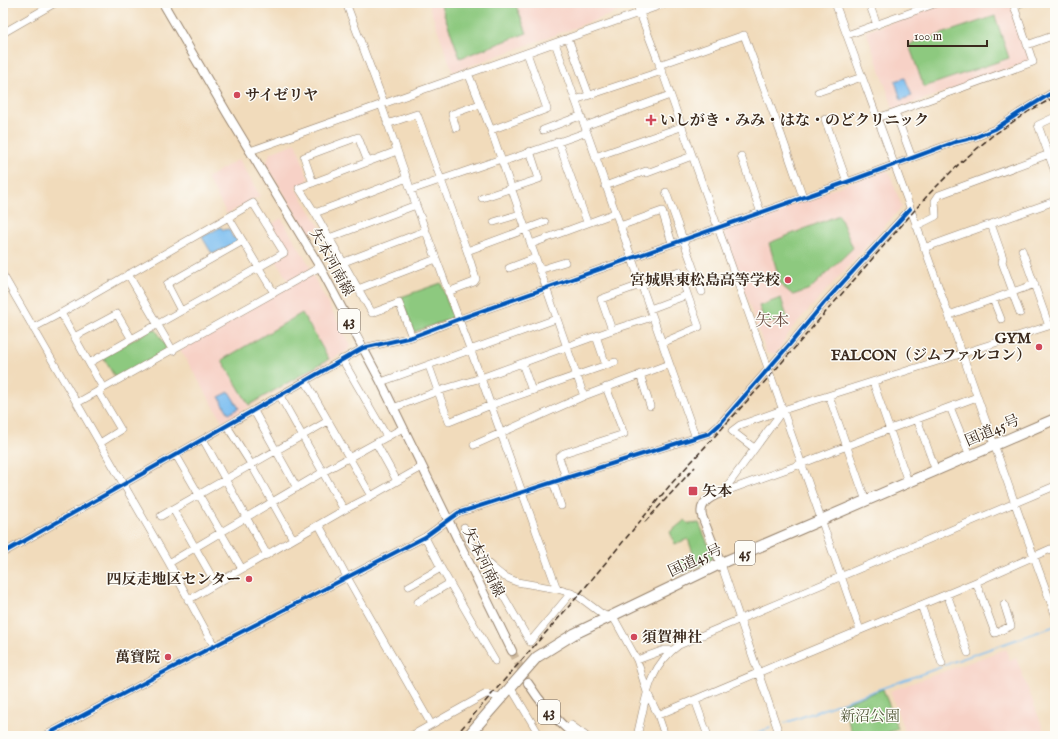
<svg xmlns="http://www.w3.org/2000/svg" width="1058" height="739" viewBox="0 0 1058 739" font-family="'IM FELL English','Noto Serif JP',serif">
<rect width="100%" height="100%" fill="#fdfcf7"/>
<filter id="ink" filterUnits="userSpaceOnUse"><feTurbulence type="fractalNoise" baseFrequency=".025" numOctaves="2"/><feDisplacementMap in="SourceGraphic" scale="8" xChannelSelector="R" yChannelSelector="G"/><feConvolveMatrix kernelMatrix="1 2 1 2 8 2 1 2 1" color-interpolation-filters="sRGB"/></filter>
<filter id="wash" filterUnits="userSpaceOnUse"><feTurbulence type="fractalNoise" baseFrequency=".012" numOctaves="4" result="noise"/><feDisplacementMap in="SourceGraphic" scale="16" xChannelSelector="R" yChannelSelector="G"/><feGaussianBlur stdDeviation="0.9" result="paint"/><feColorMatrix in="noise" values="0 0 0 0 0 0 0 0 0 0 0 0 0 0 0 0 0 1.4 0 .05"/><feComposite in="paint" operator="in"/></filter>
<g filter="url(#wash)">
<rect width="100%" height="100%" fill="#f1dbbb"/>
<path fill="#f7d1c6" d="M428,3H627L629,8L453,72Z
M945,3H1010L1031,61L894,110L866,31Z
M296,143L308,178L307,182L295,187L320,227L308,234L266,164L270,153Z
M239,159L260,196L227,214L207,178Z
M884,170L889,172L902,207L793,327L776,353L767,354L723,232L727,228Z
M281,218L310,266L309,270L288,281L276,260L287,254L272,224Z
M308,275L313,276L351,346L347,351L223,422L180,349Z
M1006,649L1009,660L1016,658L1046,736H906L890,691Z"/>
<path fill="#8dc97f" stroke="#647a4e" d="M440,3H515L527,33L460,58Z
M995,16L1009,58L924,87L909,45Z
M839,215L853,248L810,289L793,295L781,285L769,243Z
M441,283L453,318L414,332L401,297Z
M781,298L787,317L766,325L759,306Z
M302,313L329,359L249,405L222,360Z
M152,329L156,330L166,346L165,351L116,379L103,357Z
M685,520L689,524L699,523L713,556L712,560L682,574L676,562L693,553L688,539L675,544L670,532Z
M883,689L898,729L878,736H853L842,704Z"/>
<path fill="#7abdf0" stroke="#5a7487" d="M905,78L912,96L901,100L895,81Z
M221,227L223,230L229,229L233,238L236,237L238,241L215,253L211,252L202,237Z
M229,392L239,408L229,414L219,397Z"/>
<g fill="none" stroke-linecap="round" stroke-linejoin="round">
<path stroke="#7abdf0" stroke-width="1.5" d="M944,665L1055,626
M785,723L941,667
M749,736L770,728"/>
</g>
</g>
<g filter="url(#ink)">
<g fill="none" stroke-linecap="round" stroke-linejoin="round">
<path stroke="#cdb89c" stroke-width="8" stroke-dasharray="8 4" stroke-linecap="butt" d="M512,651L528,683"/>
<defs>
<path id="minor" d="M346,3L384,103
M636,3L662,71L768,368L860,630
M835,3C873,107 912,211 949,316C984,415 1018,515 1055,614
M869,3L877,25
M3,33L55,3
M847,35L937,3
M568,38L589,95
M555,43L696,438
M1027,45L1055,35
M659,65L744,35L781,134L803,197
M468,73L491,130L584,396
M818,92L862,77
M575,100L662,71
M381,104L416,205L481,378L557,589
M895,112L1033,62L1014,6L1021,3
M1055,117L1038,125L1055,172
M877,118L895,112L912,158
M825,119L847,182
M387,124L417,114L467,251L476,279L474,282L448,292
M585,126L670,95
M456,128L452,114L480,104
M491,130L547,109L527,53
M543,130L580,116
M558,141L587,222
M250,151L667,3
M397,151L299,188L315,213L372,313L399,303L412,337
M741,156L761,213
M595,157L681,127
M502,162L587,132
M313,183L304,157L358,137L368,162
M605,186L646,171L647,173L692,156
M411,190L501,159
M666,192L702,292
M482,198L539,179L530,151
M315,213L407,178
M229,218L274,293
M494,222L520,214
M991,224L1003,258L1002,262L1013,292
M620,226L662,211L672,243
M916,226L936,216L935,201L939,195L1055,152
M329,238L416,205
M531,244L615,213
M924,248L1055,201
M1022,250L1049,326
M467,251L545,222
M344,262L425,231
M509,268L535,258
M539,270L565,262
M128,274L173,351
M3,275L169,563L214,646
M358,289L436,259
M1012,292L1020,313
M993,299L1001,319
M650,309L687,295
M181,311L167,284L243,241
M61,313L103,388
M949,315L1035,284
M33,328L61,313L253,203L284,253L89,363
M612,330L601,299L679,271L699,327L662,343
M596,336L606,365
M74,337L117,314L131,338
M342,359L387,437
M522,363L532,391
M429,366L449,422L491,405L615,362
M640,374L650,406
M306,382L371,496
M381,382L556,319
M873,382L908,482
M98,391L121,430L100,443
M280,396L344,510
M829,396L866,501
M77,403L320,267
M950,407L970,456
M393,408L438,391L481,378L612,330L652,317
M254,411L297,488
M917,419L936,471
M227,426L251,464L293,539
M203,439L267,555
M376,443L397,481
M474,445L584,396L669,364
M754,448L732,431L740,425L782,410
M176,455L242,569
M566,478L559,457L564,453L624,434L606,387
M553,482L561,506
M726,491L728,485L783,410L1055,324
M726,491L801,464L890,429L977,397
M173,509L216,584
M161,516L328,421
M319,525L347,577L431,724
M464,527L470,542L480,556L493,568L503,576L517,582L557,589L571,593L578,596L602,614L615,620L637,660L647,692L658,715L665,736
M425,537L441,568L495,661
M3,553L363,348L412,337L459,319L847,182L912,158L955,142L976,137L995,129L1019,113L1055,91
M169,563L323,472L403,428
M485,564L530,642L571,593
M721,564L780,736
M976,582L995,633L1011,626L1004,604
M409,586L441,568
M947,594L968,653
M188,600L344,510L371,496L422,467
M418,602L450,583
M921,605L942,664
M637,660L664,650H672
M510,686L540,736
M695,700L708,736
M658,715L779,664L976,582L1055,547
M571,725L586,736
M44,736L185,661L425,537L458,513L566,478L710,433L719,425L790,344L824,303L910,209
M411,736L486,694L501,697
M637,736C646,700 647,668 679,645L1055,486"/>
<path id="major" d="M163,3L227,113L320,267L381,382L512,651
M721,564L702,516C698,501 715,495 726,491
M528,683C541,704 556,720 575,736"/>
<path id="highway" d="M468,736L537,657L574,634L726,561L1055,419"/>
</defs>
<use href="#minor" stroke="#96826c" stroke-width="8"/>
<use href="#major" stroke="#96826c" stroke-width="10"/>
<use href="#highway" stroke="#96826c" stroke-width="12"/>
<use href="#minor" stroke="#fff" stroke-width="7"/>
<use href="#major" stroke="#fff" stroke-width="8"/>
<use href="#highway" stroke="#fff" stroke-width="10"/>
<path stroke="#3b2a1e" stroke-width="1.5" stroke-dasharray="6 3" stroke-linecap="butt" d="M645,522L695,467
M455,736L578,596L671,484L770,376L928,195L959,164L992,136L1029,111L1055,97"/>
<defs>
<path id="cycleway" d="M3,553L363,348L412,337L459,319L847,182L912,158L955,142L976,137L995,129L1019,113L1055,91
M44,736L185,661L425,537L458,513L566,478L710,433L719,425L790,344L824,303L910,209"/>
</defs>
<use href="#cycleway" stroke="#fdfcf7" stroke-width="6"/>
<use href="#cycleway" stroke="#0057b8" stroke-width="4"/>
</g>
</g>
<g fill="#d1495b" stroke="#fdfcf7" stroke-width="1.5">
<circle cx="237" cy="95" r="4"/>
<path d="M649 114h4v4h4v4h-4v4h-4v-4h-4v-4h4z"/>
<circle cx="788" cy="280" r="4"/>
<circle cx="1039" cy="347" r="4"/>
<rect x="688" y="486" width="10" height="10" rx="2"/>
<circle cx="249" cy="579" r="4"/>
<circle cx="634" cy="637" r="4"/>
<circle cx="168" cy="657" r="4"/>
</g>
<g text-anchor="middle" stroke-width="3" stroke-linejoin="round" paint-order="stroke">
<g fill="#fdfcf7" stroke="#75695f" stroke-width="1">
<rect x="338" y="309" width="22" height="24" rx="3"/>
<rect x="735" y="541" width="20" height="24" rx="3"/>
<rect x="538" y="700" width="22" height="24" rx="3"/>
</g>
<g font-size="14" font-weight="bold" fill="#3b2a1e">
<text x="349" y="326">43</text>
<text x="745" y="558">45</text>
<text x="549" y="717">43</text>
</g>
<g font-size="15" font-weight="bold" fill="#3b2a1e" stroke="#fdfcf7" text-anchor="start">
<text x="245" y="100">サイゼリヤ</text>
<text x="660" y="125">いしがき・みみ・はな・のどクリニック</text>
<text x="780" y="285" text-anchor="end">宮城県東松島高等学校</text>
<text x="1031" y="343" text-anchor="end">GYM<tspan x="1031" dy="17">FALCON（ジムファルコン）</tspan></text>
<text x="702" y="496">矢本</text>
<text x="241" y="584" text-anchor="end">四反走地区センター</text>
<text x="642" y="642">須賀神社</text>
<text x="160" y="662" text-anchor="end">萬寶院</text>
</g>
<g font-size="15" fill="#3b2a1e" stroke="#fdfcf7">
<text transform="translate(332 262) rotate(61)" y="5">矢本河南線</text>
<text transform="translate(992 430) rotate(-23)" y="5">国道45号</text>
<text transform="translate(695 560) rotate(-25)" y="5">国道45号</text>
<text transform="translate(484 562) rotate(64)" y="5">矢本河南線</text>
</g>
<g font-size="15" fill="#545a3b" stroke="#fdfcf7">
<text x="870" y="721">新沼公園</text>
</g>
<g font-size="17" fill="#6d5045" stroke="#fdfcf7">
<text x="772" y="326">矢本</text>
</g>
</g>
<rect width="1058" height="739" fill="none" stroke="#fdfcf7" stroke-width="16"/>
<path d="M908 40v6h79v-6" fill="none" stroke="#3b2a1e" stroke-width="2"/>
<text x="914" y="40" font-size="12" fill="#3b2a1e" stroke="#fdfcf7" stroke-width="3" paint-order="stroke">100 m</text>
</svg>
